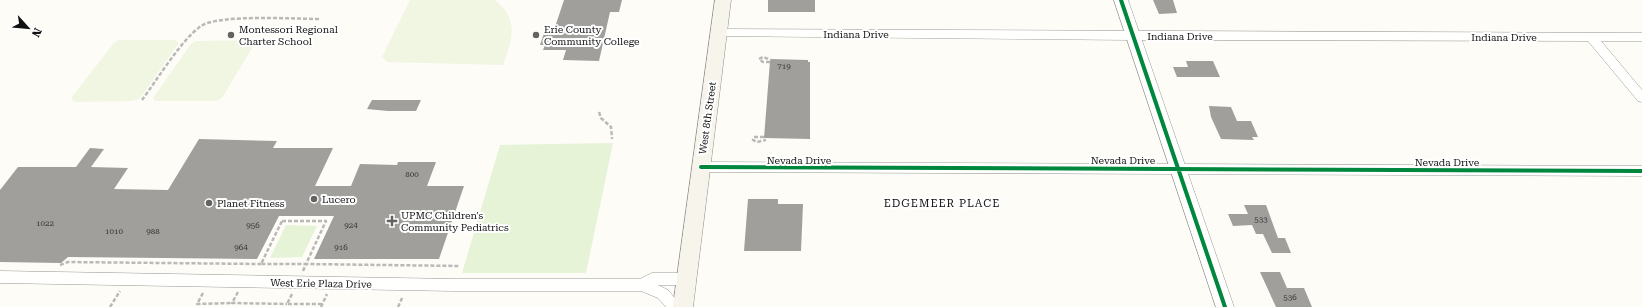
<svg xmlns="http://www.w3.org/2000/svg" width="1642" height="307" viewBox="0 0 1642 307" font-family="'Roboto Serif',serif">
<rect width="100%" height="100%" fill="#fdfcf7"/>
<path fill="#e7f3d7" d="M613,143L586,273H462L500,145Z
M286,225L317,226L302,257L270,258Z"/>
<path fill="#f0f6e1" d="M410,0H495C520,21 512,39 503,65L387,62L382,57Z
M119,40H174L179,43L140,98L133,101L74,102L71,98L114,43Z
M254,40L255,43L222,98L216,101H155L153,98L191,44L196,41Z"/>
<path fill="#a19f9c" d="M564,0H622L619,12H610L599,61L563,60L566,50H543L545,45H540L546,27H555Z
M768,0H815V12H768Z
M1153,0H1173L1177,13L1159,14Z
M771,59L808,60V62H810V139L764,138L770,61Z
M1186,61H1213L1220,77H1177L1173,67H1188Z
M372,100H421L416,111H388L367,109Z
M1209,106L1231,107L1237,121H1251L1258,137H1252L1254,140L1221,139L1211,117Z
M199,139L277,141L273,148H333L315,186H351L360,164L397,165L398,162H436L427,186H464L439,259H314L334,216H279L257,259L68,257L61,263L0,262V190L18,167H76L90,148L104,149L91,167L128,168L114,189L168,190Z
M748,199H778V204H803L801,251H744Z
M1244,205H1266L1278,238H1285L1291,253H1272L1263,234H1256L1252,225L1233,226L1228,214H1248Z
M1260,272H1280L1287,288H1304L1312,307H1276Z"/>
<g fill="none" stroke-linecap="round" stroke-linejoin="round">
<defs>
<path id="minor" d="M719,29L1642,33V41H1601L1642,90V102L1638,101L1588,41L1132,40L715,36L713,33Z
M701,162L1642,166V176L701,172L696,171L694,167L696,163Z
M0,271L454,279H640L652,273H686L691,275L693,279L691,283L686,285H658L668,290L682,307H666L658,298L641,291H454L0,283Z"/>
<path id="tertiary" d="M1114,0H1128L1234,307H1216Z"/>
<path id="secondary" d="M715,0H731L693,307H673Z"/>
</defs>
<use href="#minor" stroke="#979795" stroke-width="1"/>
<use href="#tertiary" stroke="#979795" stroke-width="1"/>
<use href="#secondary" stroke="#8e8d8b" stroke-width="1"/>
<path stroke="#b9b9b8" stroke-width="2.5" stroke-dasharray="4 2" stroke-linecap="butt" d="M770,62H763L759,59L763,57L771,60
M142,100C157,80 181,40 201,26C218,14 296,19 321,19
M599,112L601,118L611,127L612,139
M764,137H754L753,140L757,142L766,140
M282,221H326L306,264H261Z
M60,265L68,262L261,264
M303,271L306,264L460,266
M238,292L232,303L287,304
M203,293L197,304L232,303
M292,294L287,304H322
M110,307L120,291
M321,307L327,294
M398,307L403,296"/>
<use href="#minor" fill="#fffffe" fill-rule="evenodd"/>
<use href="#tertiary" fill="#fffffe" fill-rule="evenodd"/>
<use href="#secondary" fill="#f6f4eb" fill-rule="evenodd"/>
<defs>
<path id="cycleway" d="M1121,0L1225,307
M701,167L1642,171"/>
</defs>
<use href="#cycleway" stroke="#fff" stroke-width="6"/>
<use href="#cycleway" stroke="#00873e" stroke-width="4"/>
</g>
<g fill="#646362" stroke="#fff" stroke-width="1.5">
<circle cx="231" cy="35" r="4"/>
<circle cx="536" cy="35" r="4"/>
<circle cx="314" cy="199" r="4"/>
<circle cx="209" cy="203" r="4"/>
<path d="M390 215h4v4h4v4h-4v4h-4v-4h-4v-4h4z"/>
</g>
<g text-anchor="middle" stroke-width="4" stroke-linejoin="round" paint-order="stroke">
<g font-size="8" fill="#353434">
<text x="784" y="69">719</text>
<text x="412" y="177">800</text>
<text x="1261" y="222">533</text>
<text x="45" y="226">1022</text>
<text x="253" y="228">956</text>
<text x="351" y="228">924</text>
<text x="114" y="234">1010</text>
<text x="153" y="234">988</text>
<text x="241" y="250">964</text>
<text x="341" y="250">916</text>
<text x="1290" y="300">536</text>
</g>
<g font-size="10" fill="#111" stroke="#fff" text-anchor="start">
<text x="239" y="33">Montessori Regional<tspan x="239" dy="12">Charter School</tspan></text>
<text x="544" y="33">Erie County<tspan x="544" dy="12">Community College</tspan></text>
<text x="322" y="203">Lucero</text>
<text x="217" y="207">Planet Fitness</text>
<text x="401" y="219">UPMC Children's<tspan x="401" dy="12">Community Pediatrics</tspan></text>
</g>
<g font-size="10" fill="#111" stroke="#fff">
<text x="856" y="38">Indiana Drive</text>
<text x="1180" y="40">Indiana Drive</text>
<text x="1504" y="41">Indiana Drive</text>
<text transform="translate(707 118) rotate(-82)" y="4">West 8th Street</text>
<text x="799" y="164">Nevada Drive</text>
<text x="1123" y="164">Nevada Drive</text>
<text x="1447" y="166">Nevada Drive</text>
<text transform="translate(321 283) rotate(1)" y="4">West Erie Plaza Drive</text>
</g>
<g font-size="11" letter-spacing="1" fill="#111" stroke="#fff">
<text x="942" y="207">EDGEMEER PLACE</text>
</g>
</g>
<g transform="translate(28 28) rotate(117)" stroke="#ffffff" stroke-width="3" paint-order="stroke">
<path d="M0-3L7 15L0 10L-7 15Z" fill="#111111"/>
<text y="-6" font-size="11" font-weight="bold" text-anchor="middle" fill="#111111">N</text>
</g>
</svg>
